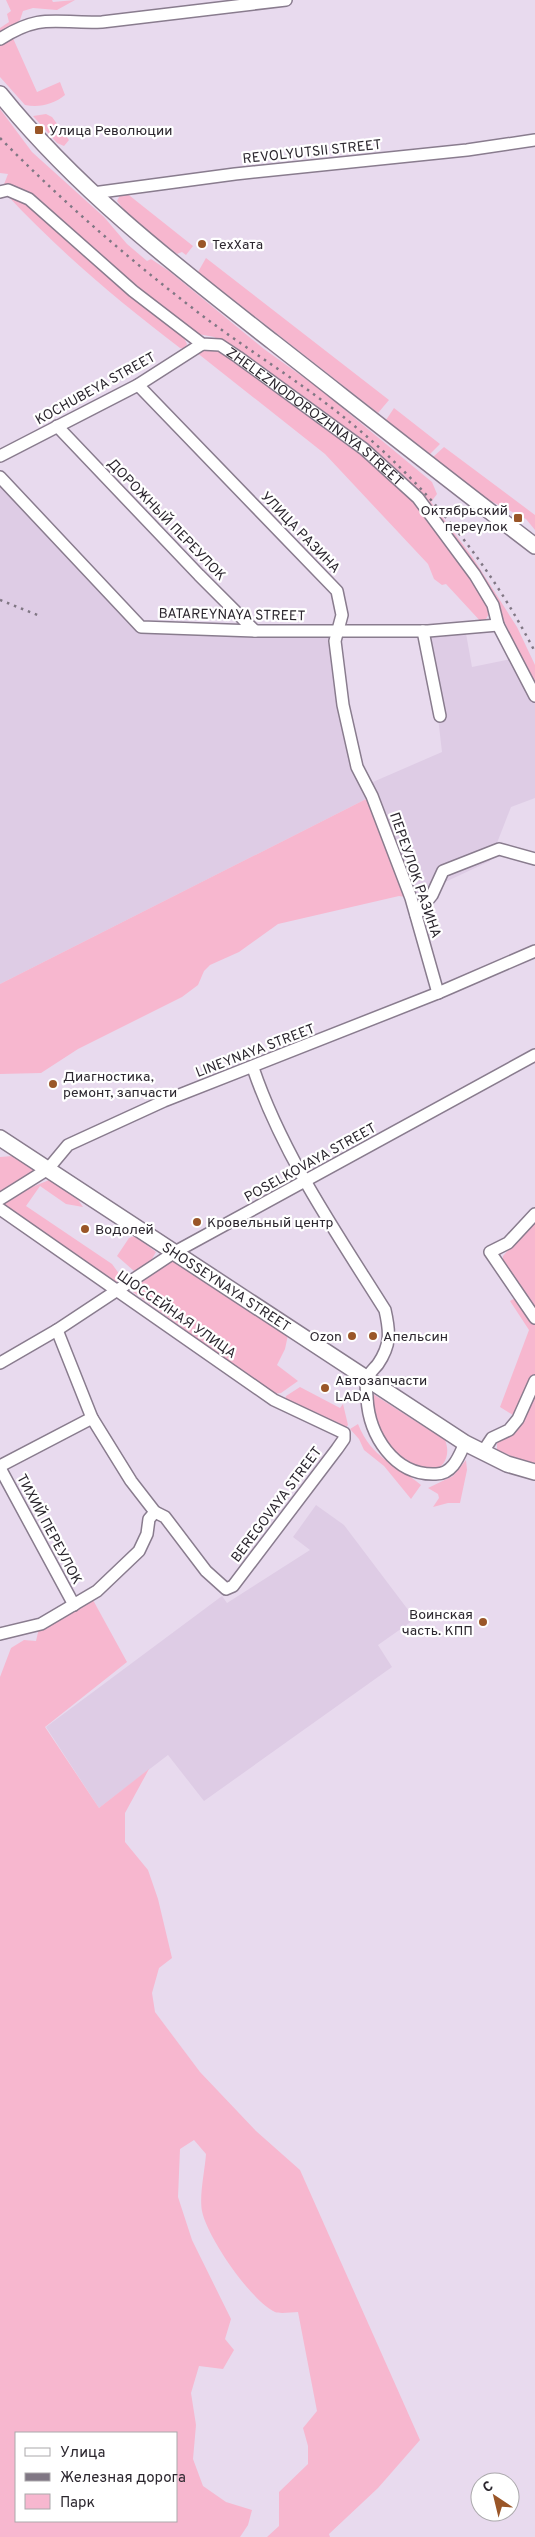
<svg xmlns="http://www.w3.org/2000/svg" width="535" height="2537" viewBox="0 0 535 2537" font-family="Overpass,sans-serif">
<rect width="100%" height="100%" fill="#e8daee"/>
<path fill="#decce5" d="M0,477L141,627L339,630L343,705L366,785L442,752L428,631L465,628L472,667L516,658L535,696V798L511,807L490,861L411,898L372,796L0,984Z
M316,1505L344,1525L415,1619L378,1645L392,1667L204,1801L168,1755L99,1808L46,1727L222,1596L227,1603L310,1550L293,1537Z"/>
<path fill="#f7b7cf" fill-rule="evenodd" d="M6,0H52L53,2L75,0L57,10L33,8L23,11L20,20L0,36V28L9,22L7,14L11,11Z
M12,36L37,92L60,82L65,95C54,104 40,108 25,105L0,77V44Z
M0,109L32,152L104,217L127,244L147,261L151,259L169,271L264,349L317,387L432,482L437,494L431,502L473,558L517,627L535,665V688L497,606L418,497L225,344L214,337L193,333L95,253L3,187L8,174L0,173Z
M46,114L52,117L69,140L64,146L57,143L33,116Z
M125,192L193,246L186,255L182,252L177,254L128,215L117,201L121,193Z
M6,194L20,197L180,330L187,344L185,349L180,348C117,300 60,252 6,194Z
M206,258L389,400L378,413L198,272Z
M204,348H218L337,434L414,498L451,547L488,607L490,612L483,624L446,584L442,585L434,579L428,564L325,454L196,352Z
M394,408L440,444L430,454L386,420Z
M444,447L535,515V530L526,519L481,496L433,457Z
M372,796L411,898L399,896L278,924L239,952L210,965L204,971L198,985L182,997L78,1049L41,1073L0,1074V984Z
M13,1156L32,1168L34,1172L0,1195V1157Z
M49,1180L77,1198L83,1207L66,1204L40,1186L26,1206L112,1264L120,1275L119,1281L116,1282L107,1279L1,1205L30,1188Z
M535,1219V1312L503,1266V1256Z
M135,1236L156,1252L149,1264L134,1271L117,1256L129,1238Z
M168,1262H174L191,1271L288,1335L285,1349L277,1365L298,1381L281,1393L273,1394L133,1292L134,1284Z
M517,1297L535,1324V1375L516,1415H513L500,1407L529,1330L510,1301Z
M300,1387L340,1408L343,1404L348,1425L345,1429L285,1400L286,1396Z
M535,1387V1466L497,1450V1441L514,1434Z
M373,1394L445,1440C451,1454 445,1472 427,1469C413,1467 392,1450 383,1439C375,1427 374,1408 373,1394Z
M358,1424C372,1459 395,1463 421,1485L411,1499L384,1466L364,1450L359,1439L350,1429Z
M466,1460L467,1470L460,1503H448L433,1507L439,1498L438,1494L428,1488L453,1476Z
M93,1600L127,1662L45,1727L99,1808L149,1769L125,1813V1842L148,1870L158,1899L172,1958L159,1968L152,1993L155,2012L200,2072L256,2131L300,2170L420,2440L378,2488L329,2534L330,2537H267L279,2526V2492L308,2464V2446L303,2428L317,2411L298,2312C291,2312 281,2314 275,2312C251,2301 207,2237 202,2211C199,2196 205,2170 206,2154L194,2140L180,2149L178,2197L192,2240L231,2319L225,2339L234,2350L223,2369L199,2366L191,2393L196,2425L193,2459L203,2486L226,2502L252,2510L248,2525L240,2537H0V1677L11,1648L24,1640L36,1641L39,1628ZM16,2433H176V2521H16Z"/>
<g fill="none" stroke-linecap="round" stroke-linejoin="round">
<defs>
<g id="minor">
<path d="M0,39C42,12 56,24 102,22L286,0"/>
<path id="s1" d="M0,192L8,190L29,199L133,291L202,344L220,345L238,357L364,449L418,498L475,575L493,605L498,625L535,696"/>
<path d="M93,193L235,174L467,150L535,140"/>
<path d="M138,385L337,591L342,615L335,641L343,705L357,767L372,796L411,898L438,993"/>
<path d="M57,426L199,575L255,631"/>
<path d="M0,456L138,385L202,344"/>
<path d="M0,477L141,627L255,631H428L498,625"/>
<path d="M423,631L440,716"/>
<path d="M416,915L432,895L443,871L499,849L535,859"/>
<path d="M253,1068C283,1156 336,1232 385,1310C390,1332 391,1345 378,1364C375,1368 368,1374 367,1379C365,1384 367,1393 367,1398C369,1435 394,1476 436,1474C453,1474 459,1456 465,1443"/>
<path d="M0,1199L48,1169L68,1145L164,1101L438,993L535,951"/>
<path d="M0,1209L274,1400L344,1433V1439L337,1449L233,1586L226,1589L206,1571L165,1517L155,1512L131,1481L92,1418L57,1330"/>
<path d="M535,1214L508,1243L490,1252L535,1318"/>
<path d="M0,1363L57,1330L175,1252L535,1055"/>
<path d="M482,1453L492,1438L509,1430L518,1419L535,1381"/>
<path d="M0,1466L92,1418"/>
<path d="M0,1468L74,1605"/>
<path d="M0,1634L41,1624L97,1591L139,1551L147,1534L149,1519L155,1512"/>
</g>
<g id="secondary">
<path d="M0,94C77,190 176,266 273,342C360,410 447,479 535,546"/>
<path id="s2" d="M0,1138L465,1443L507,1464L535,1472"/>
</g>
</defs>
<use href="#minor" stroke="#897c8e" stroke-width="14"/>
<use href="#secondary" stroke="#897c8e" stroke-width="18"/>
<use href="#minor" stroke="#fff" stroke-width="11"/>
<use href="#secondary" stroke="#fff" stroke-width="15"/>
<path stroke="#807784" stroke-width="2.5" stroke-dasharray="2.5 5" stroke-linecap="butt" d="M0,138C62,201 125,256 195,310C244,348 298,380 346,419C424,482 489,562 535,652
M0,600L40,616"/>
</g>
<g fill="#9a5628" stroke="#fff" stroke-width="2">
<rect x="34" y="125" width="10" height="10" rx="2.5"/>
<circle cx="202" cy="244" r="5"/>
<rect x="513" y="513" width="10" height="10" rx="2.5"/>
<circle cx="53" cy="1084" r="5"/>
<circle cx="197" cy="1222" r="5"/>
<circle cx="85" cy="1229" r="5"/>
<circle cx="352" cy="1336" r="5"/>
<circle cx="373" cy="1336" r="5"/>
<circle cx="325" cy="1388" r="5"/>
<circle cx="483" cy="1622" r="5"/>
</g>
<g text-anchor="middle" stroke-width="4.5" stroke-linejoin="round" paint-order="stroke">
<g font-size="14" fill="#2c272f" stroke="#fff" text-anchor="start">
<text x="49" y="135">Улица Революции</text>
<text x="212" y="249">ТехХата</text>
<text x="508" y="515" text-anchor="end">Октябрьский<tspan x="508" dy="16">переулок</tspan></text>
<text x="63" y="1081">Диагностика,<tspan x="63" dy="16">ремонт, запчасти</tspan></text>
<text x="207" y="1227">Кровельный центр</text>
<text x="95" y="1234">Водолей</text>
<text x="342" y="1341" text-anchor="end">Ozon</text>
<text x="383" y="1341">Апельсин</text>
<text x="335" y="1385">Автозапчасти<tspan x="335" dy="16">LADA</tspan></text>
<text x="473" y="1619" text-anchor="end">Воинская<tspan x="473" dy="16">часть. КПП</tspan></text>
</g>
<g font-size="14" fill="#2c272f" stroke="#fff">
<text transform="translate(312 151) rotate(-6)" y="5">REVOLYUTSII STREET</text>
<text transform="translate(95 388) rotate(-29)" y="5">KOCHUBEYA STREET</text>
<text dy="5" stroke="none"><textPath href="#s1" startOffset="394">ZHELEZNODOROZHNAYA STREET</textPath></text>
<text transform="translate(167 519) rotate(46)" y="5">ДОРОЖНЫЙ ПЕРЕУЛОК</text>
<text transform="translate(301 532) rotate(46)" y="5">УЛИЦА РАЗИНА</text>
<text transform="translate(232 614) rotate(1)" y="5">BATAREYNAYA STREET</text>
<text transform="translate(416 875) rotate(71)" y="5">ПЕРЕУЛОК РАЗИНА</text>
<text transform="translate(255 1050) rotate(-21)" y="5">LINEYNAYA STREET</text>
<text transform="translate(310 1162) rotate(-29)" y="5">POSELKOVAYA STREET</text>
<text dy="5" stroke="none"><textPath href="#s2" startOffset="271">SHOSSEYNAYA STREET</textPath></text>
<text transform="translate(177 1314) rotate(35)" y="5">ШОССЕЙНАЯ УЛИЦА</text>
<text transform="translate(276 1504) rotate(-53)" y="5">BEREGOVAYA STREET</text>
<text transform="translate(50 1529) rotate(62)" y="5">ТИХИЙ ПЕРЕУЛОК</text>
</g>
</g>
<rect x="15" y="2432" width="162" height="90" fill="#ffffff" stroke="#aba9ac"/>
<rect x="25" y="2448" width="25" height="8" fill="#ffffff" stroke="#aba9ac"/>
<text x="60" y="2457" font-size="15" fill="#2c272f">Улица</text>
<rect x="25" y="2473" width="25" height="8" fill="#807784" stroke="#aba9ac"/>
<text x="60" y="2482" font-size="15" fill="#2c272f">Железная дорога</text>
<rect x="25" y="2494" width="25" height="15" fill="#f7b7cf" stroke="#aba9ac"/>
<text x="60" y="2507" font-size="15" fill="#2c272f">Парк</text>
<g transform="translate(495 2497) rotate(325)"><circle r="24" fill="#ffffff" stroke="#aba9ac"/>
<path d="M0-4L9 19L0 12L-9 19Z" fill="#9a5628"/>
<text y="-8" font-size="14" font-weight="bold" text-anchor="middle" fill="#2c272f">С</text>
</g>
</svg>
